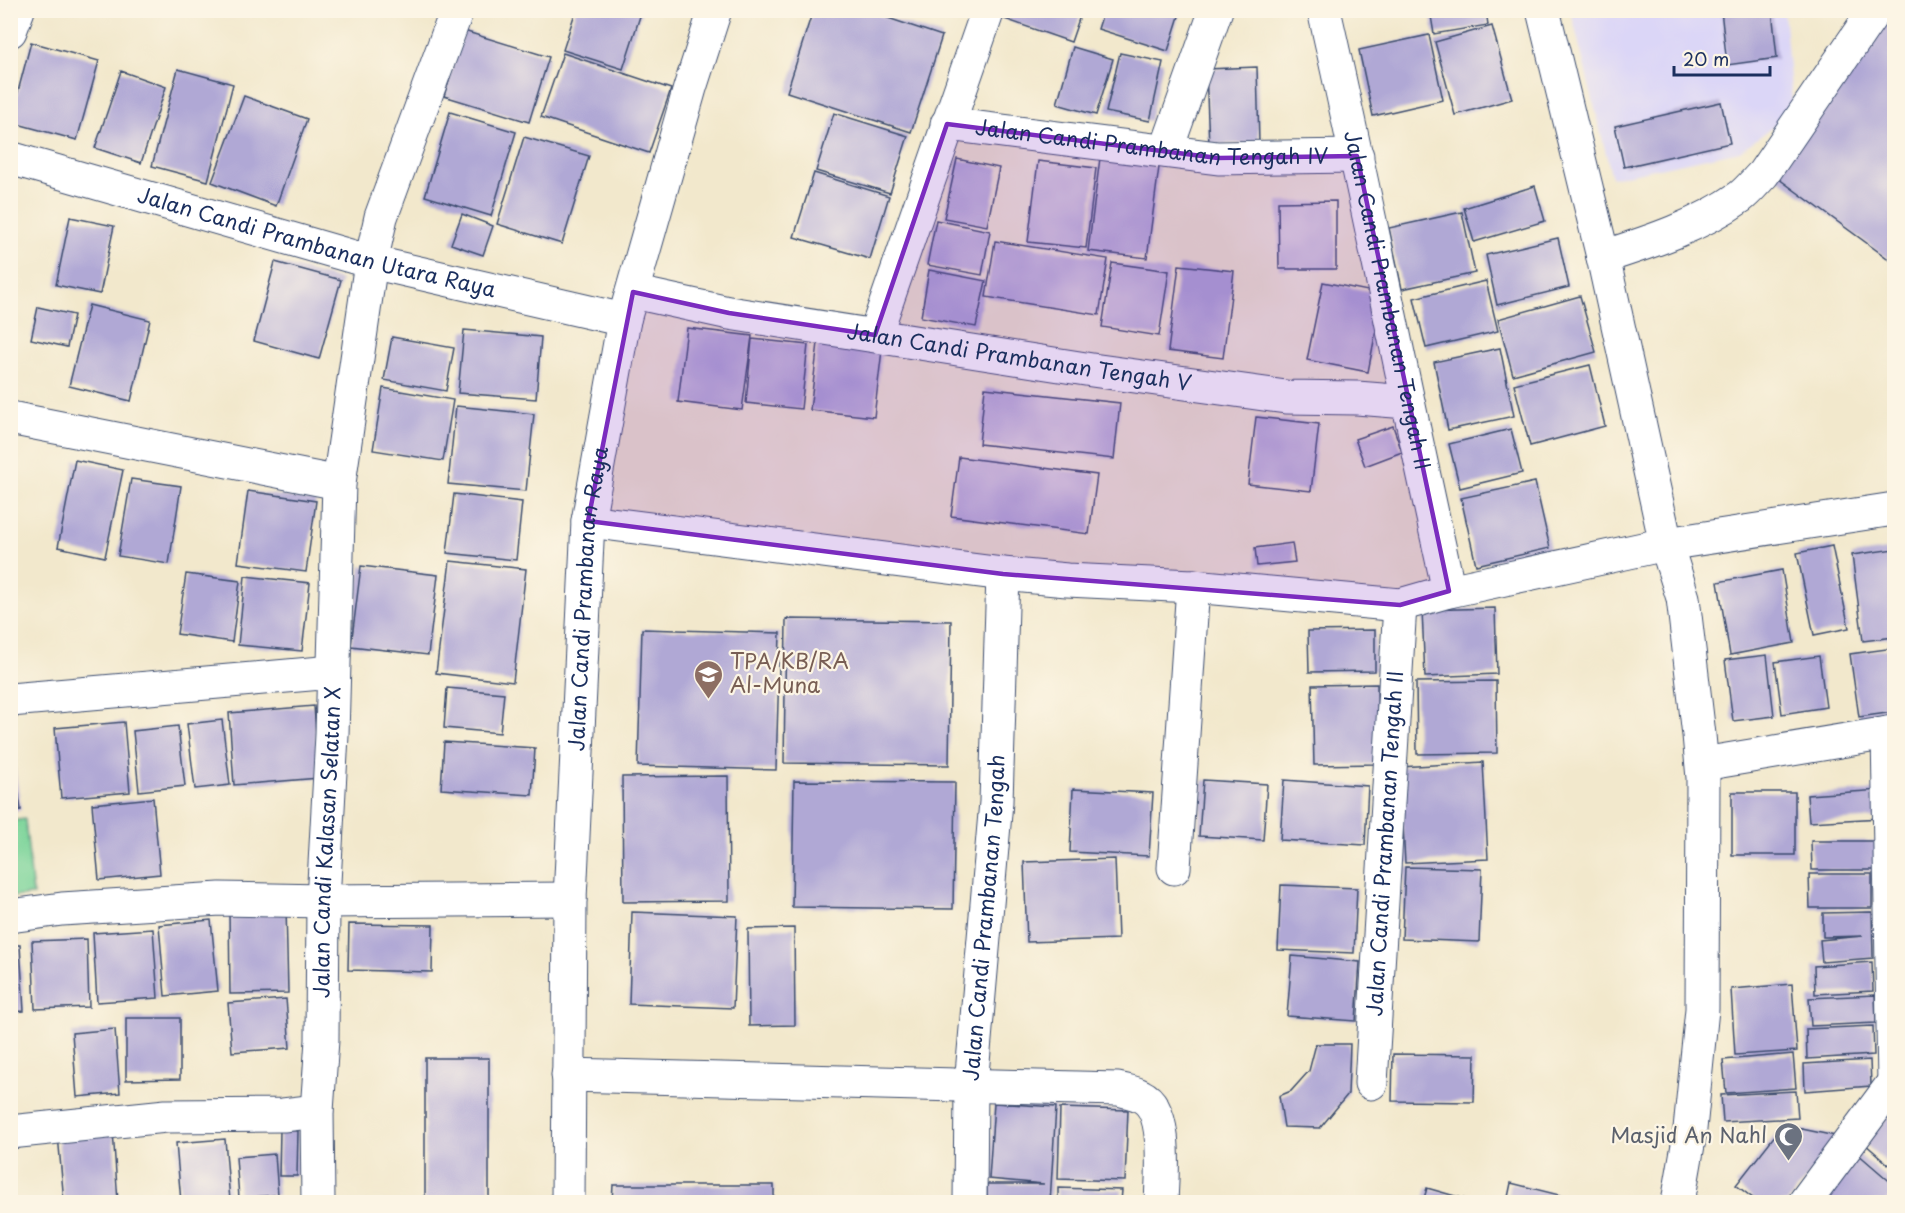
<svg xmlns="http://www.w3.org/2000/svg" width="1905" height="1213" viewBox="0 0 1905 1213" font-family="'Playpen Sans',sans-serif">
<rect width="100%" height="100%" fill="#fcf5e5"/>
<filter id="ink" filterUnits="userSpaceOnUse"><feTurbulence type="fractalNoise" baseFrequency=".0167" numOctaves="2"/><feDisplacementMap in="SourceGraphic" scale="12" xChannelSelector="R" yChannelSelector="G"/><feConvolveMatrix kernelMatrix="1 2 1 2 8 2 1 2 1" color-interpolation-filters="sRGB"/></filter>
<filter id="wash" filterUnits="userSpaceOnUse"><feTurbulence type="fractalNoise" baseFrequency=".008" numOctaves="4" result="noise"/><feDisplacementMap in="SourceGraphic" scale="24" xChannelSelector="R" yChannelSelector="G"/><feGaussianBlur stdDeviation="1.35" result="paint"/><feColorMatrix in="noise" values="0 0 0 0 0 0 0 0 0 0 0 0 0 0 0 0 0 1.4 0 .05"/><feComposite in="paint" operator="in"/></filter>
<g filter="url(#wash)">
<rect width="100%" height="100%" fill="#f2e8cc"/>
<path fill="#dbd6f7" d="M1571,11H1784L1793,112L1740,151L1612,178Z"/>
<path fill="#7bd49a" stroke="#4b827c" stroke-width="1.5" d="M25,819L33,895L11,897V821Z"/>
<g id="blocks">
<path fill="#b0a8d5" d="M576,10H642L623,69L563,50Z
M813,10H864L942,36L911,132L787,92Z
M1001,10H1082L1071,42L999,17Z
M1104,10H1181L1168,51L1098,29Z
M1430,10H1486L1488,25L1434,34Z
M1721,10H1772L1777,58L1727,65Z
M1883,10H1894V263L1768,171Z
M1492,26L1512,99L1455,115L1435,42Z
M464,31L549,57L529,122L444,96Z
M1429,35L1443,100L1373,116L1359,50Z
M31,42L99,61L77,140L10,122Z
M1073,47L1113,59L1096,115L1057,104Z
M563,53L671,89L649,153L541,117Z
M1120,53L1163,62L1150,121L1106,112Z
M1257,67L1259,143L1209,145L1206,69Z
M178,69L233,84L208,181L152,166Z
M121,71L166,87L141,163L95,148Z
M244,96L307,119L276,206L212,182Z
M1721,102L1730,143L1624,167L1615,126Z
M450,112L516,132L491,216L425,196Z
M834,113L908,136L890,193L816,171Z
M524,137L589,156L562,244L497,224Z
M1100,158L1159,167L1147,258L1088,251Z
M957,159L999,168L987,226L944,218Z
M1038,161L1096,168L1086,248L1028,242Z
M814,173L889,196L870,259L794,237Z
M1535,186L1545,221L1474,242L1464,208Z
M1336,201V269H1279L1278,202Z
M1462,212L1475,273L1402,289L1389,228Z
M462,214L493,226L483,255L451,244Z
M70,217L114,226L100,294L56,285Z
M936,220L990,231L982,275L927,265Z
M1558,238L1569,287L1497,305L1486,255Z
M995,241L1108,259L1099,315L986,297Z
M275,262L341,280L319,359L254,341Z
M1112,263L1169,271L1159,336L1102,327Z
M1179,265L1234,271L1223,358L1168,351Z
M929,270L986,281L976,327L921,317Z
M1486,281L1498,331L1426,348L1414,298Z
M1323,282L1383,294L1368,372L1307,360Z
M1580,296L1596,352L1513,375L1498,319Z
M89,305L150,320L131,401L69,386Z
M38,307L74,315L67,347L31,339Z
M687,328L752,336L742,410L678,402Z
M464,330L541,337L536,399L458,393Z
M392,337L454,348L446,391L384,380Z
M752,339L808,345L801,409L746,403Z
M818,343L882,350L874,417L810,410Z
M1500,348L1514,416L1448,430L1434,362Z
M1590,365L1605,426L1530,446L1514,384Z
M383,388L453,400L443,461L373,450Z
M985,388L1120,403L1114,459L979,444Z
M456,406L534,414L526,491L448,484Z
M1256,417L1319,424L1311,491L1248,484Z
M1393,426L1402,452L1365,466L1355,439Z
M1511,429L1522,473L1460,488L1449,444Z
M959,457L1097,475L1089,534L951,516Z
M75,460L123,470L105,557L58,547Z
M131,479L181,486L169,564L118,556Z
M1535,482L1550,548L1476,565L1461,498Z
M248,491L316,501L306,572L238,563Z
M454,494L522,502L516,560L447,553Z
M1292,543L1295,562L1257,566L1255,548Z
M1832,546L1849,628L1814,635L1797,553Z
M1894,549V637L1863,641L1852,555Z
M450,561L526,569L513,682L436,673Z
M361,566L438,575L428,655L351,646Z
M1782,570L1794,643L1730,655L1718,582Z
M186,574L240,581L232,642L177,634Z
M245,576L310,583L302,651L238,645Z
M1495,608L1497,674L1425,677L1422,610Z
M786,619L951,621L949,765L784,763Z
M642,629L780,633L776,770L638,766Z
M1375,630V671L1309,672L1308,631Z
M1894,648V712L1859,717L1850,654Z
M1767,655L1774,716L1733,721L1725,660Z
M1819,656L1826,707L1782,714L1775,662Z
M1496,681L1497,753L1417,754L1416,682Z
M1377,684L1378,764L1314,765L1312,685Z
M447,688L504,693L500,733L444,728Z
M314,706L319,778L234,785L229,713Z
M222,720L230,785L195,789L187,724Z
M124,722L130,792L61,798L55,728Z
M178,726L185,786L139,791L133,731Z
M10,734L21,810L10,811Z
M444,742L535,748L532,795L441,789Z
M1483,762L1488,859L1405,863L1400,767Z
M728,776L729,901L623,902L622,777Z
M1203,780L1267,784L1263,840L1199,836Z
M1284,780L1368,786L1365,845L1280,840Z
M794,781L955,782L953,909L792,907Z
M1073,789L1153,793L1149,856L1070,852Z
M1881,790L1882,818L1809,822L1807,795Z
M1732,792H1795V855H1732Z
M153,798L160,874L99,880L92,804Z
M1811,841H1878V870H1812Z
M1115,859L1118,939L1027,942L1024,862Z
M1405,867L1482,869L1479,942L1402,939Z
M1809,874H1872V908H1810Z
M1281,885L1357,888L1354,953L1278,950Z
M286,908L288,993L230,994L229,910Z
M632,912L737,916L733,1008L629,1004Z
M1872,912L1873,958L1822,962L1820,940L1863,936L1823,937V913Z
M211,920L218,991L165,996L159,925Z
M349,924L433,925L432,972L348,970Z
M794,928L795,1025L749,1026L748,929Z
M153,929L158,998L97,1002L93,933Z
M87,939L89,1007L35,1009L32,941Z
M10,945H20L24,1011L10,1012Z
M1292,956L1360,962L1356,1021L1287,1016Z
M1872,962L1873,991L1815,994L1814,966Z
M1792,984L1797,1051L1735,1055L1731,989Z
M1875,995L1876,1023L1811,1026L1809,998Z
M286,999L290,1048L232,1052L228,1003Z
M126,1018H180V1079L126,1080Z
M1873,1026L1874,1055L1807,1059L1806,1029Z
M115,1029L120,1093L77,1097L72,1033Z
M1316,1044H1350L1348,1094L1320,1128L1284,1127L1279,1096L1291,1091L1309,1071Z
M1393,1054L1475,1055L1474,1102L1392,1101Z
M1793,1054L1796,1088L1726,1093L1723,1060Z
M425,1058H489V1202H425Z
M1870,1060L1871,1086L1805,1091L1804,1064Z
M1796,1091L1798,1118L1723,1122L1721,1095Z
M994,1103L1056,1107L1050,1202H987V1184H1044L989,1179Z
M1060,1108L1128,1110L1125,1181L1058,1179Z
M1894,1110V1169L1865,1144Z
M1783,1125L1840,1137L1787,1202H1758L1736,1185Z
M280,1130L298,1131L297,1176H279Z
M113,1131L118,1202H64L58,1135Z
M225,1139L230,1201L181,1202L176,1143Z
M1857,1153L1894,1185V1192L1885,1202H1823Z
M275,1154L278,1195L239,1198L236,1157Z
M1511,1183L1571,1198L1570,1202H1507Z
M613,1185H774V1202H612Z
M1058,1188L1122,1190L1121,1202H1058Z
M1427,1188L1476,1202H1423Z"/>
</g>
</g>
<g filter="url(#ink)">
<use href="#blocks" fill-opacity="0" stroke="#3b4b6e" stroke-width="1.5"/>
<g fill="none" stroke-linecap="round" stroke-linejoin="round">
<defs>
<g id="minor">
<path id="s1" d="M1324,10C1368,204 1406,398 1449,591"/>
<path d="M1543,10L1603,257L1666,544L1683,598L1699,735L1703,778L1702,1009L1689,1139L1678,1202"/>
<path d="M10,31L18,10"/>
<path id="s2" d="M947,124L1218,158L1357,156"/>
<path d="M1166,151L1216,10"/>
<path id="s3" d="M10,158L371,262L624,320"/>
<path d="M1603,257C1650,242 1699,226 1740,197C1748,191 1756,181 1763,174L1875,10"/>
<path id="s4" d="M633,292L729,313L1092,370L1286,397L1357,398L1407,402"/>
<path d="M875,335L988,10"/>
<path d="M10,418L339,483"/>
<path d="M588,521L1003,574L1067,580L1193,586L1400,605L1449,591L1666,544L1894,509"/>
<path d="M10,700L333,672"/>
<path d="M1888,733L1894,1083"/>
<path d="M1703,764L1894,732"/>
<path d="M1174,868L1193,586"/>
<path d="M10,916L62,909L220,899L323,901L570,899"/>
<path d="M568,1075L1118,1089C1125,1091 1134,1092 1141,1096C1169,1109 1162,1176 1161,1202"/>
<path id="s5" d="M1371,1083L1400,605"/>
<path d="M10,1132L166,1116L283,1115L317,1111"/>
<path id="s6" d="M318,1202L317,1111L322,1040L323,901L332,735L339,483L371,262L381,217L457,10"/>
<path id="s7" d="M568,1202L570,899L588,521L624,320L690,88L715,10"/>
<path id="s8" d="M970,1202L971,1085L996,802L1003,574"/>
<path d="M1805,1202L1894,1082"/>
</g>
</defs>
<use href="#minor" stroke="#3b4b6e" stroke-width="35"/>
<use href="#minor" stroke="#fff" stroke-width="33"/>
</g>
</g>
<path fill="#7b2cbf" fill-opacity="0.2" stroke="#7b2cbf" stroke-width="4.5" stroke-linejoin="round" d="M947,124L1218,158L1357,156L1449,591L1400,605L1003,574L588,521L633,292L729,313L875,335Z"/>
<defs>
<symbol id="school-pin" viewBox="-11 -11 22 30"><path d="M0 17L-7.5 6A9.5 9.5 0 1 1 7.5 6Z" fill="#8d6e63" stroke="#fcf5e5"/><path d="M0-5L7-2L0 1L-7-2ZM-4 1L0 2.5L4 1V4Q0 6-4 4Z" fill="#fff"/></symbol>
<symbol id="mosque-pin" viewBox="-11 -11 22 30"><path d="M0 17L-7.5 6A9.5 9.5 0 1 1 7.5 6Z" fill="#6b7280" stroke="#fcf5e5"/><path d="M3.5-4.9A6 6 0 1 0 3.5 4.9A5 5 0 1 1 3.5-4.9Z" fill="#fff"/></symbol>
</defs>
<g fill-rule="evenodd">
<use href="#school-pin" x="692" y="658" width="33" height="45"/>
<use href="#mosque-pin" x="1772" y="1120" width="33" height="45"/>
</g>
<g text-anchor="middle" stroke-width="4.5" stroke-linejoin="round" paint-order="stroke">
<g font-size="21" fill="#1b2f5e" stroke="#fcf5e5">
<text dy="7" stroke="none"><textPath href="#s2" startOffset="206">Jalan Candi Prambanan Tengah IV</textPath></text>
<text dy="7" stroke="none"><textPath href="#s3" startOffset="318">Jalan Candi Prambanan Utara Raya</textPath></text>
<text dy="7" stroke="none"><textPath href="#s1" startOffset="297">Jalan Candi Prambanan Tengah II</textPath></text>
<text dy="7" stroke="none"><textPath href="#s4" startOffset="392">Jalan Candi Prambanan Tengah V</textPath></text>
<text dy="7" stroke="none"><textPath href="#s7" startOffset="604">Jalan Candi Prambanan Raya</textPath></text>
<text dy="7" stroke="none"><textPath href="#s6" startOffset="360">Jalan Candi Kalasan Selatan X</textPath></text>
<text dy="7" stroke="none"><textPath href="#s5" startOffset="240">Jalan Candi Prambanan Tengah II</textPath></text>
<text dy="7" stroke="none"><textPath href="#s8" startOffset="285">Jalan Candi Prambanan Tengah</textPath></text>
</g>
<g font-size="21" fill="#785e54" stroke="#fcf5e5" text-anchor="start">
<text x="730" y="669">TPA/KB/RA<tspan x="730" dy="24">Al-Muna</tspan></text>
</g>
<g font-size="21" fill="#5b616d" stroke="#fcf5e5" text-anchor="end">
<text x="1767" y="1143">Masjid An Nahl</text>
</g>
</g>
<rect width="1905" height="1213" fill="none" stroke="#fcf5e5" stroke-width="36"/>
<path d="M1674 66v9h96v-9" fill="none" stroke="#1b2f5e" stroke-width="3"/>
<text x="1683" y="66" font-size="18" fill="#1b2f5e" stroke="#fcf5e5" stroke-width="4.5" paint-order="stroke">20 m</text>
</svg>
